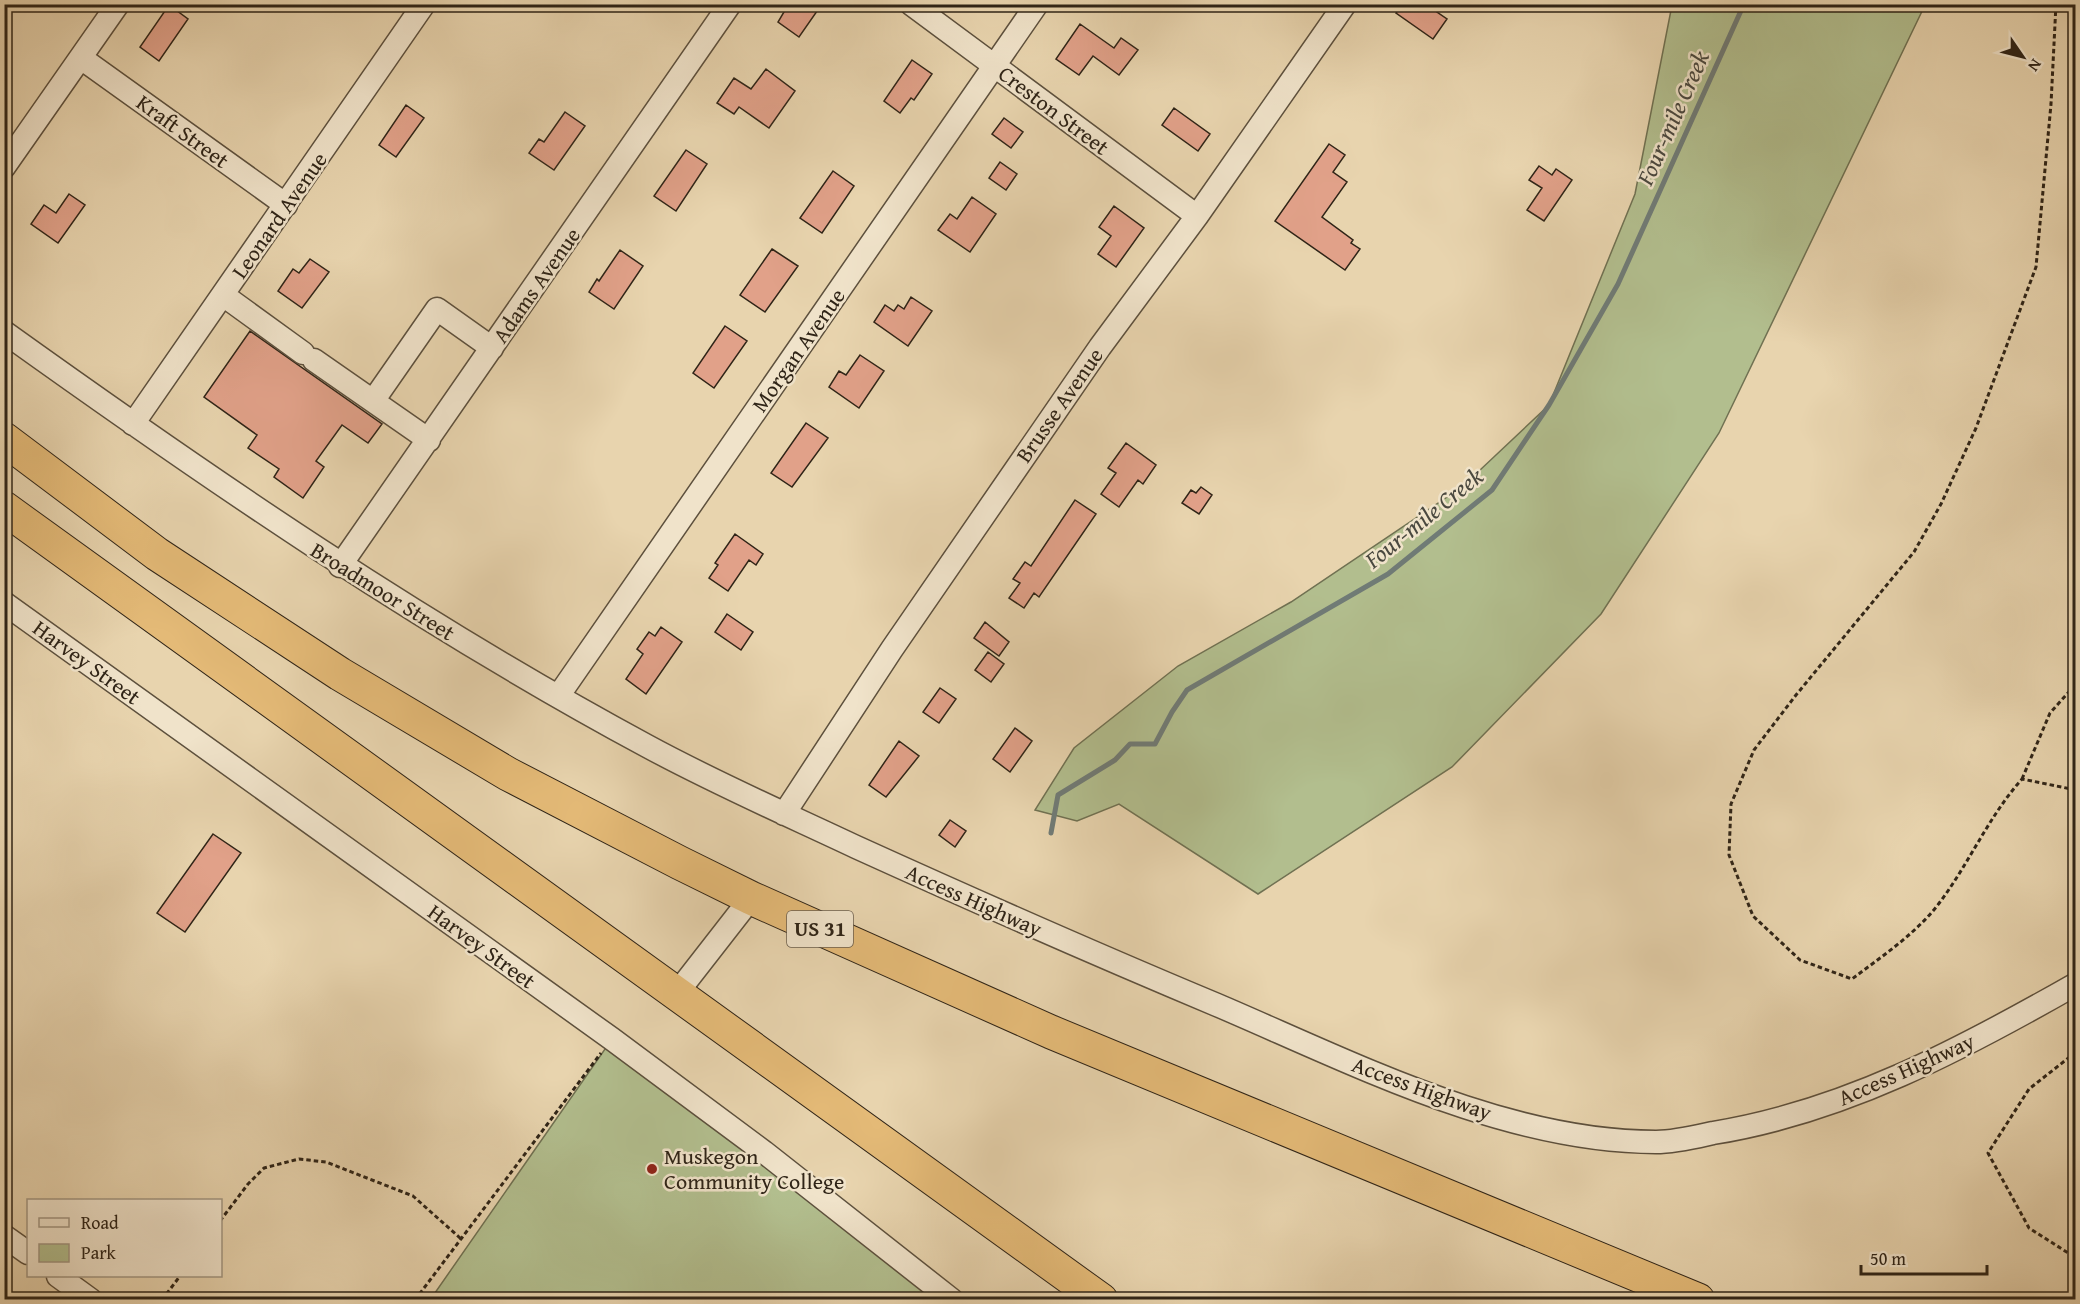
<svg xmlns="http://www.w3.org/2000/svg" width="2080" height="1304" viewBox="0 0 2080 1304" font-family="'Gentium Book Plus',serif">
<rect width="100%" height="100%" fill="#e8d4ae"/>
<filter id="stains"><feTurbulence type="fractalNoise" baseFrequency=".00333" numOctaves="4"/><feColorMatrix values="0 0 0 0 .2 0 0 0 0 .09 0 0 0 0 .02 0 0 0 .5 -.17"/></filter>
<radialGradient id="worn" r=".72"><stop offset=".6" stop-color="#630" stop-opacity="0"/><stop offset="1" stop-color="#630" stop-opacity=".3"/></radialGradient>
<path fill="#b2be8e" stroke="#707152" stroke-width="1.5" d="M1672,5H1925L1719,433L1601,614L1452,767L1258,894L1119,804L1077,821L1035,810L1074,748L1178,666L1291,602L1462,487L1549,405L1635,194Z
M612,1039L953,1300H430Z"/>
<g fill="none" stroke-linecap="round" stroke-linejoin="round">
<path stroke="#707b76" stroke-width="5" d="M1051,833L1058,795L1115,760L1130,744H1155L1172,712L1187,690L1388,574L1492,490L1549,405L1618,284L1744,4"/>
</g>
<path fill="#e1a189" stroke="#2f2417" stroke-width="1.5" d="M773,4H822L799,37L778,22L784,12Z
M1402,4H1438L1434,10L1447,19L1433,39L1396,13Z
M169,5L188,19L159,61L140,47Z
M1080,24L1114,48L1121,38L1138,50L1119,75L1093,56L1079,75L1056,59Z
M912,60L932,74L914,100L911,98L900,113L884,101Z
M766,69L795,91L769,128L739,107L734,114L717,103L734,78L751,89Z
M406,105L424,118L396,157L379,145Z
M1174,108L1210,134L1198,151L1162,125Z
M565,112L585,126L554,170L529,153L539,139L544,142Z
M1004,118L1023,132L1011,148L992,134Z
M1329,144L1345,155L1333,172L1347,182L1322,217L1353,240L1351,243L1360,249L1345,270L1275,221Z
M686,150L707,164L676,211L654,196Z
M1000,162L1017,174L1006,190L989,178Z
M1539,166L1552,175L1556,169L1572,180L1544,221L1527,210L1542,188L1529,180Z
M833,171L854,186L822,233L800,218Z
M69,194L85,205L58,243L31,224L44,205L56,213Z
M972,197L996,214L970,252L938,230L950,214L957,219Z
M1114,206L1144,228L1116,267L1098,254L1111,236L1099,227Z
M772,249L798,266L765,312L740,295Z
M620,250L643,266L614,309L589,292L597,279L599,281Z
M310,259L329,272L302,308L278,291L293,269L299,273Z
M911,297L932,311L908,346L874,322L885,305L894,311L898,305L904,309Z
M725,326L747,341L714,388L693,373Z
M250,331L382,424L368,443L342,425L316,461L324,467L303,498L274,477L279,469L248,448L257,435L204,397Z
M860,355L884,371L859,408L829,387L839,371L846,375Z
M806,423L828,438L792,487L771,473Z
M1126,443L1156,465L1143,484L1138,480L1119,507L1101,494L1116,473L1108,468Z
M1201,487L1212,495L1199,514L1182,503L1191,490L1196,493Z
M1075,500L1096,514L1039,597L1034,593L1024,608L1009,598L1020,583L1013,579L1025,562L1031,566Z
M735,534L763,554L756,565L749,560L728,591L709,578L718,565L715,563Z
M727,614L753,632L741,650L715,632Z
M985,622L1009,642L999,656L974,638Z
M661,627L682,642L646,694L626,679L643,654L637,649L649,632L655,636Z
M988,652L1004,664L991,682L975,670Z
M940,688L956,699L939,723L923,712Z
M1015,728L1032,741L1010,772L993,759Z
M899,741L919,756L886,797L869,785Z
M950,820L966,831L955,847L939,835Z
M213,834L241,853L185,932L157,913Z"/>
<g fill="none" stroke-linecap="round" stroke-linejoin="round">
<defs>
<path id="minor" d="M911,4L1197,216
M81,58L286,205
M4,167L118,4
M223,295L303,353
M4,332C212,481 422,625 647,746C715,783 786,814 856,847C975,901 1095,954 1217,1005C1353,1063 1505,1142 1656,1142C1675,1142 1695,1137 1713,1133C1844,1112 1962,1049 2076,984
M314,360L429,440
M373,401L437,309L492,348
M133,424L424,4
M340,566L730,4
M4,603L612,1039L764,1152L952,1300
M559,695L1037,4
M784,814L892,649L1100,347L1197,216L1345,4
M677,993L751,898
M4,1236L28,1253
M58,1276L91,1300"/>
<path id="highway" d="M4,439L157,554L340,674L508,774L680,863L751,898L1051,1032L1698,1300
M4,508L1101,1300"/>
</defs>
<use href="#minor" stroke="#5d503d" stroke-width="25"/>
<use href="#highway" stroke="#2f2417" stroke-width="35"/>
<path stroke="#2f2417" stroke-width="3" stroke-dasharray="4.5 3" stroke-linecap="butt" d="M2056,4L2051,104L2036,267L1976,428L1941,504L1914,552L1796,695L1754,750L1731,804L1729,855L1753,916L1800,960L1852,979C1881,957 1914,935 1937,906C1968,866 1988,817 2022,779L2076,790
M2022,779L2050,713L2076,684
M2076,1052L2029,1089L1988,1153L2029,1228L2076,1258
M220,1221L248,1184L264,1168L299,1159L326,1162L413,1196L460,1238
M162,1300L180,1276
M415,1300L601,1053"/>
<use href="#minor" stroke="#f0e3ca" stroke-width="22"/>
<use href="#highway" stroke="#e4ba77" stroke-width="33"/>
</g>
<circle fill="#8f2418" stroke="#f0e3ca" stroke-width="2" cx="652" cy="1169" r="6"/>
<g text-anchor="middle" stroke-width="5" stroke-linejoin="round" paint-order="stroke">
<rect fill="#f0e3ca" stroke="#695d4d" stroke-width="1.5" x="787" y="911" width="66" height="36" rx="4.5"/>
<g font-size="21" font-weight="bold" fill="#2f2417">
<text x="820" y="936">US 31</text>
</g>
<g font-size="22" fill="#2f2417" stroke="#f0e3ca">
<text transform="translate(1054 110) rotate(37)" y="8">Creston Street</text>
<text transform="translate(183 131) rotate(36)" y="8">Kraft Street</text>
<text transform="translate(279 215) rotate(-55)" y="8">Leonard Avenue</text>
<text transform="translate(536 285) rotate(-55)" y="8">Adams Avenue</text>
<text transform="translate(798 350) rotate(-55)" y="8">Morgan Avenue</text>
<text transform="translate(1059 405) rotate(-55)" y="8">Brusse Avenue</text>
<text transform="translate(383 591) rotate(32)" y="8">Broadmoor Street</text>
<text transform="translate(87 662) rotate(36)" y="8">Harvey Street</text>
<text transform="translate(974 900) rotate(24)" y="8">Access Highway</text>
<text transform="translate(482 946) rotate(36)" y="8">Harvey Street</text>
<text transform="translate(1906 1069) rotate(-24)" y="8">Access Highway</text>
<text transform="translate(1422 1088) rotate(20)" y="8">Access Highway</text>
</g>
<g font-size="22" fill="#2f2417" stroke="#f0e3ca" text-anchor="start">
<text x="664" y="1164">Muskegon<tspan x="664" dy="25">Community College</tspan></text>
</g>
<g font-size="24" font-style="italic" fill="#4a483f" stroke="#f0e3ca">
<text transform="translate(1673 118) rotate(-66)" y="8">Four-mile Creek</text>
<text transform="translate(1424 518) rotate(-39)" y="8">Four-mile Creek</text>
</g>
</g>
<rect width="2080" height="1304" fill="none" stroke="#e8d4ae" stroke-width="24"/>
<rect x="6" y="6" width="2068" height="1292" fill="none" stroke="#2f2417" stroke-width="3"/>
<rect x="12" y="12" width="2056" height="1280" fill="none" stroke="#2f2417" stroke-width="1.5"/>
<rect x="27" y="1199" width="195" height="78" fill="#f0e3ca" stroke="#a39782" stroke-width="1.5"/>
<rect x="39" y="1218" width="30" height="9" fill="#f0e3ca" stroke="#a39782" stroke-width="1.5"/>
<text x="81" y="1229" font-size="18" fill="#2f2417">Road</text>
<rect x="39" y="1244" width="30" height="18" fill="#b2be8e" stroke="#a39782" stroke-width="1.5"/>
<text x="81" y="1259" font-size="18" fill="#2f2417">Park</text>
<g transform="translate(2023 57) rotate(125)" stroke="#f0e3ca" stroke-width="4.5" paint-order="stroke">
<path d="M0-4.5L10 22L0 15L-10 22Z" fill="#2f2417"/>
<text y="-9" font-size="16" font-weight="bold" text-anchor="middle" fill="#2f2417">N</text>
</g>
<path d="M1861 1265v9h126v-9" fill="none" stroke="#2f2417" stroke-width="3"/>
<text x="1870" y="1265" font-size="18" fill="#2f2417" stroke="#f0e3ca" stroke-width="4.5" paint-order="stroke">50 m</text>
<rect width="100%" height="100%" filter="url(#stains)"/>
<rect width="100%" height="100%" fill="url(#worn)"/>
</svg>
